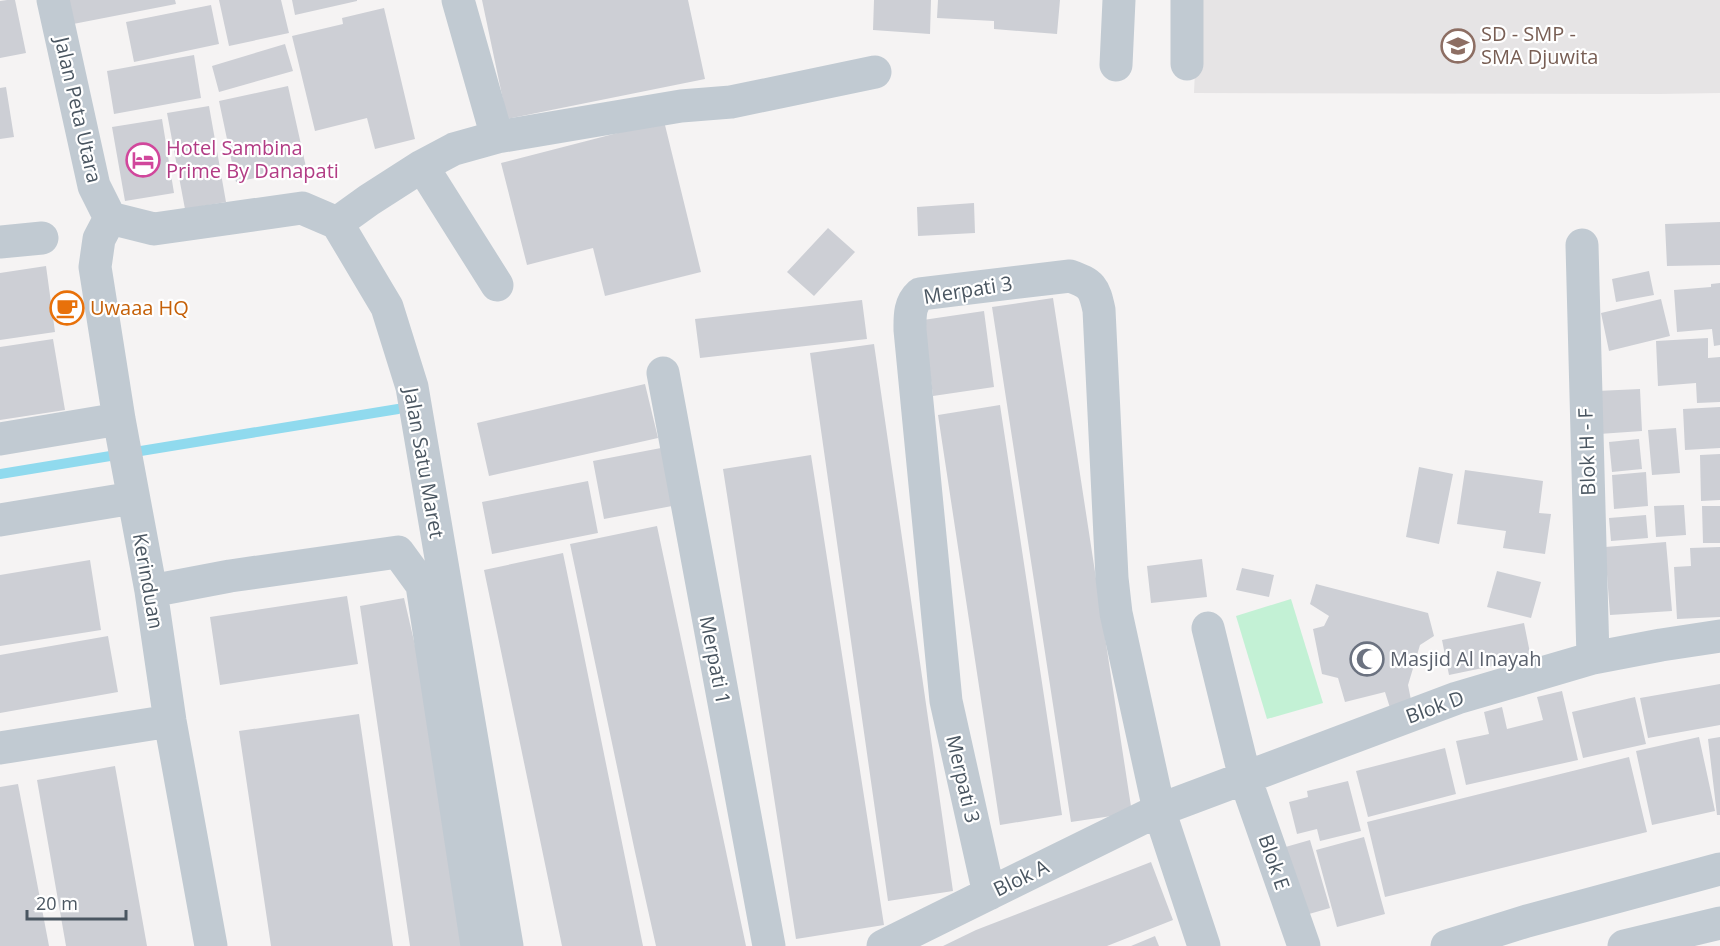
<svg xmlns="http://www.w3.org/2000/svg" width="1720" height="946" viewBox="0 0 1720 946" font-family="'Open Sans',sans-serif">
<rect width="100%" height="100%" fill="#f5f3f3"/>
<path fill="#e6e4e5" d="M1198,0H1720V93L1660,94L1194,93Z"/>
<path fill="#c3f1d5" d="M1291,599L1323,703L1267,719L1236,616Z"/>
<g fill="none" stroke-linecap="round" stroke-linejoin="round">
<path stroke="#90daee" stroke-width="10" d="M0,474L398,409"/>
</g>
<path fill="#cdcfd5" d="M7,0H15L26,53L0,58V1Z
M63,0H175L176,4L68,25Z
M219,0H281L289,33L229,46Z
M292,0H357V1L295,15Z
M482,0H688L705,79L507,119Z
M874,0H931L930,34L873,30Z
M938,0H1060L1057,34L994,29V21L937,18Z
M211,5L219,44L134,62L126,22Z
M384,8L415,139L375,149L367,118L315,131L292,36L343,24L342,18Z
M285,44L293,71L219,92L212,66Z
M194,55L201,98L114,114L107,71Z
M288,86L306,167L236,182L219,101Z
M6,87L14,137L0,139V88Z
M209,106L226,202L185,209L167,113Z
M162,119L174,193L125,201L112,127Z
M664,121L701,272L605,296L593,248L527,265L501,163Z
M974,203L975,233L918,236L917,207Z
M1720,222V265L1667,266L1665,224Z
M828,228L855,252L814,296L787,272Z
M46,266L55,332L0,340V273Z
M1649,271L1654,295L1616,302L1612,279Z
M1720,283V345L1714,346L1712,329L1677,332L1674,290L1711,287V284Z
M1053,298L1132,813L1071,822L992,307Z
M1661,299L1670,336L1609,351L1601,313Z
M862,300L867,339L700,358L695,319Z
M984,311L994,387L933,396L923,320Z
M1708,338V358L1720,357V402L1697,403L1696,383L1658,386L1656,341Z
M53,339L65,410L0,420V347Z
M874,344L953,891L888,901L810,353Z
M645,384L658,438L489,476L477,423Z
M1640,389L1642,431L1599,434L1597,391Z
M1000,405L1062,815L1000,825L938,415Z
M1720,407V448L1685,450L1683,409Z
M1676,428L1680,473L1652,475L1648,430Z
M1639,439L1642,469L1612,472L1609,442Z
M661,448L672,506L604,519L593,461Z
M1720,454V500L1701,501L1700,455Z
M811,455L884,925L796,939L723,469Z
M1419,467L1453,474L1439,544L1406,537Z
M1465,470L1543,481L1539,513L1551,514L1545,554L1503,548L1506,531L1457,524Z
M1646,472L1648,506L1614,509L1612,475Z
M588,481L598,533L492,554L482,502Z
M1684,505L1686,535L1656,537L1654,506Z
M1702,506H1720V543H1703Z
M1646,515L1648,538L1611,541L1609,518Z
M657,526L713,790L746,946H656L635,852L570,544Z
M1666,542L1672,611L1610,615L1605,547Z
M1720,547V617L1677,619L1674,567L1691,566L1690,548Z
M563,553L576,616L643,946H562L497,632L484,570Z
M1202,559L1207,597L1151,603L1147,566Z
M90,560L101,630L0,646V575Z
M1242,568L1274,575L1269,597L1236,590Z
M1497,571L1541,582L1531,618L1487,607Z
M1316,584L1428,613L1434,636L1420,645L1408,685L1412,705L1391,711L1385,692L1345,702L1338,678L1322,674L1313,629L1324,626L1329,616L1310,604Z
M347,596L358,664L220,685L210,617Z
M404,598L424,684L463,946H410L360,606Z
M1524,623L1531,658L1449,675L1442,640Z
M108,636L118,692L0,713V655Z
M1720,684V725L1648,738L1640,698Z
M1562,691L1578,760L1466,785L1456,741L1489,734L1484,712L1502,707L1507,729L1543,720L1537,697Z
M1635,697L1646,744L1583,758L1572,712Z
M359,714L393,946H271L239,731Z
M1699,737L1715,811L1652,825L1636,751Z
M1720,737V815H1717L1708,739Z
M1445,748L1456,794L1368,817L1356,771Z
M1629,757L1647,832L1385,897L1367,822Z
M115,766L147,946H66L37,780Z
M1348,781L1361,831L1320,841L1317,829L1297,834L1289,802L1308,797L1307,791Z
M18,784L34,867L49,946H0V787Z
M1364,837L1385,914L1337,927L1316,850Z
M1310,840L1330,908L1295,918L1275,850Z
M1151,862L1173,920L1107,946H943L976,930Z
M1155,936L1159,946H1131Z"/>
<g fill="none" stroke-linecap="round" stroke-linejoin="round">
<path stroke="#c1cad2" stroke-width="33" d="M53,0L94,186L110,218
M458,0L497,137
M1187,0V64
M1116,65L1119,0
M422,166L497,285
M110,218L154,229L302,208L337,223L387,307L412,387L507,946
M110,218L99,239L95,267L119,419L151,591L170,721L211,946
M337,223L369,200L422,166L454,149L497,137L681,106L731,102L875,72
M0,242L42,238
M1582,245L1593,658
M663,373L769,946
M0,439L119,419
M0,520L133,498
M151,591L230,576L398,552L422,585L477,946
M1208,628L1245,778L1304,946
M0,748L170,721
M989,894L946,701L910,330C910,317 909,304 920,294L1070,276C1092,284 1094,287 1099,310L1112,578L1116,613L1159,810L1204,946
M883,946L1159,810L1457,698L1593,658L1661,645L1720,636
M1447,946L1527,921L1720,869
M1624,946L1720,923"/>
</g>
<defs>
<symbol id="school-ring" viewBox="-11 -11 22 22"><circle r="9.5" fill="#fff" stroke="#8d6e63" stroke-width="1.5"/><path d="M0-5L7-2L0 1L-7-2ZM-4 1L0 2.5L4 1V4Q0 6-4 4Z" fill="#8d6e63"/></symbol>
<symbol id="hotel-ring" viewBox="-11 -11 22 22"><circle r="9.5" fill="#fff" stroke="#d1479c" stroke-width="1.5"/><path d="M-6-4.5h1.5V1H6V5H4.5V3h-9V5H-6ZM-4 0a1.8 1.8 0 1 1 3.6 0ZM.5 0V-2.5h3Q6-2.5 6 0Z" fill="#d1479c"/></symbol>
<symbol id="cafe-ring" viewBox="-11 -11 22 22"><circle r="9.5" fill="#fff" stroke="#e8710a" stroke-width="1.5"/><path d="M-5.5-4.5H6V0H3Q3 3.5 0 3.5H-2.5Q-5.5 3.5-5.5 0ZM3-3.2v2h1.7v-2ZM-6 4.5H4V6H-6Z" fill="#e8710a"/></symbol>
<symbol id="mosque-ring" viewBox="-11 -11 22 22"><circle r="9.5" fill="#fff" stroke="#6b7280" stroke-width="1.5"/><path d="M3.5-4.9A6 6 0 1 0 3.5 4.9A5 5 0 1 1 3.5-4.9Z" fill="#6b7280"/></symbol>
</defs>
<g fill-rule="evenodd">
<use href="#school-ring" x="1439" y="27" width="38" height="38"/>
<use href="#hotel-ring" x="124" y="141" width="38" height="38"/>
<use href="#cafe-ring" x="48" y="289" width="38" height="38"/>
<use href="#mosque-ring" x="1348" y="640" width="38" height="38"/>
</g>
<g text-anchor="middle" stroke-width="4.5" stroke-linejoin="round" paint-order="stroke">
<g font-size="20" fill="#785e54" stroke="#fff" text-anchor="start">
<text x="1481" y="41">SD - SMP -<tspan x="1481" dy="23">SMA Djuwita</tspan></text>
</g>
<g font-size="20" fill="#4a5661" stroke="#fff">
<text transform="translate(78 110) rotate(77)" y="7">Jalan Peta Utara</text>
<text transform="translate(968 290) rotate(-9)" y="7">Merpati 3</text>
<text transform="translate(1587 452) rotate(-92)" y="7">Blok H - F</text>
<text transform="translate(424 463) rotate(80)" y="7">Jalan Satu Maret</text>
<text transform="translate(148 581) rotate(80)" y="7">Kerinduan</text>
<text transform="translate(715 660) rotate(79)" y="7">Merpati 1</text>
<text transform="translate(1435 707) rotate(-20)" y="7">Blok D</text>
<text transform="translate(963 779) rotate(77)" y="7">Merpati 3</text>
<text transform="translate(1274 862) rotate(71)" y="7">Blok E</text>
<text transform="translate(1021 878) rotate(-26)" y="7">Blok A</text>
</g>
<g font-size="20" fill="#b23c85" stroke="#fff" text-anchor="start">
<text x="166" y="155">Hotel Sambina<tspan x="166" dy="23">Prime By Danapati</tspan></text>
</g>
<g font-size="20" fill="#c56008" stroke="#fff" text-anchor="start">
<text x="90" y="315">Uwaaa HQ</text>
</g>
<g font-size="20" fill="#5b616d" stroke="#fff" text-anchor="start">
<text x="1390" y="666">Masjid Al Inayah</text>
</g>
</g>
<path d="M27 910v9h99v-9" fill="none" stroke="#4a5661" stroke-width="3"/>
<text x="36" y="910" font-size="18" fill="#4a5661" stroke="#ffffff" stroke-width="4.5" paint-order="stroke">20 m</text>
</svg>
